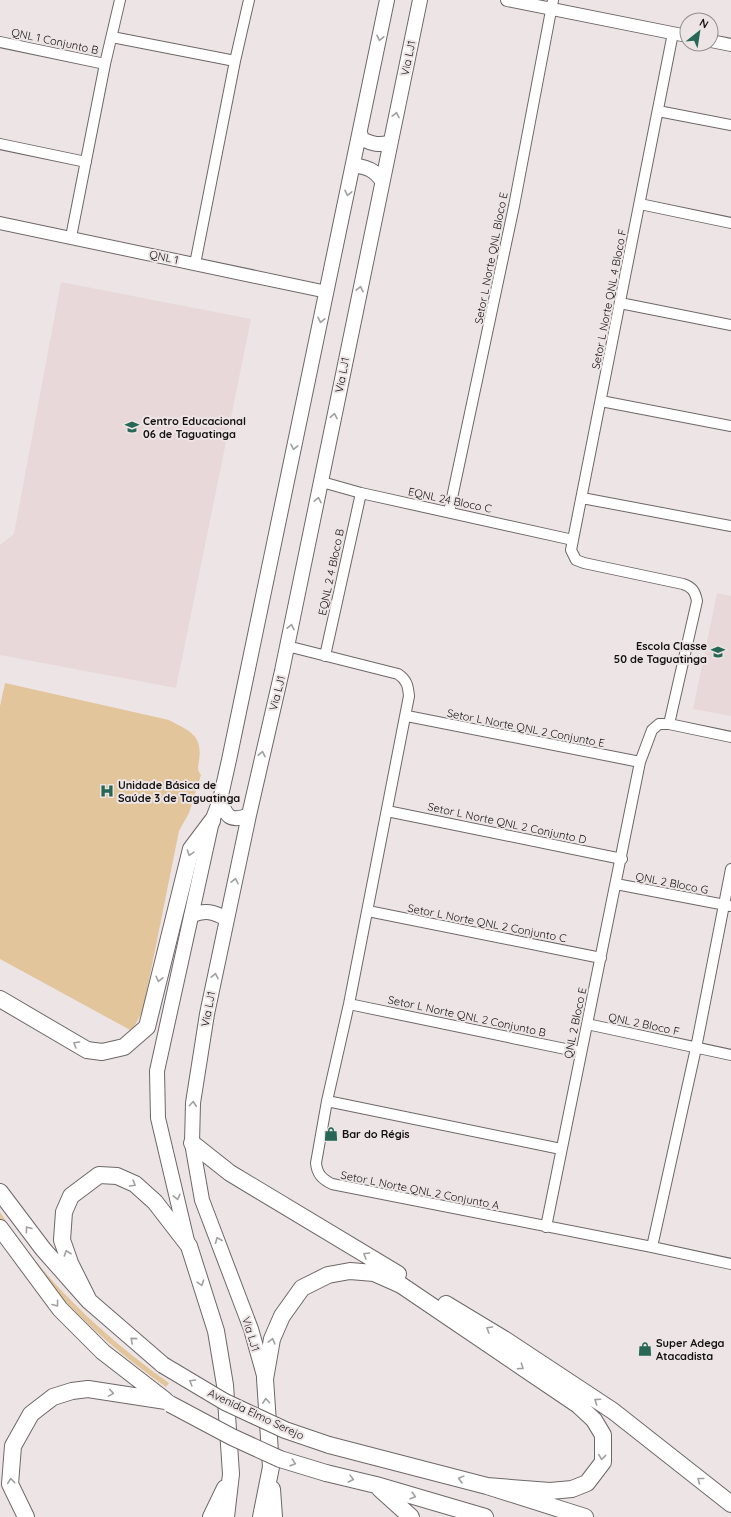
<svg xmlns="http://www.w3.org/2000/svg" width="731" height="1517" viewBox="0 0 731 1517" font-family="Quicksand,sans-serif">
<rect width="100%" height="100%" fill="#ede5e5"/>
<path fill="#e9d8da" d="M61,282L251,319L176,688L0,655V545L14,534Z
M717,593L731,596V716L693,709Z"/>
<path fill="#e3c59b" d="M5,683L169,720C189,731 203,734 199,761C198,767 197,770 201,775L189,813L179,831L143,1010L132,1031L0,959V706Z
M0,1212C43,1280 104,1337 169,1383L166,1387C125,1358 86,1325 52,1287C33,1266 17,1242 0,1219Z"/>
<g fill="none" stroke-linecap="round" stroke-linejoin="round">
<defs>
<path id="minor" d="M112,37L235,61
M0,42L105,64
M658,111L731,125
M0,144L86,162
M640,204L731,223
M71,237L105,64L120,0
M195,264L235,61L249,0
M620,303L731,325
M601,401L731,426
M322,482L361,493L573,540
M582,498L731,526
M449,512L514,206L553,0
M287,646L398,674C407,680 408,686 409,696L349,1004L327,1101L316,1163C317,1174 322,1179 332,1184L652,1247L731,1264
M325,656L361,493
M407,716L640,762
M669,724L697,601C695,591 692,587 683,584L584,563L576,560L571,550L673,33
M387,811L622,859
M616,884L731,906
M368,911L601,958
M349,1004L580,1052
M587,1024L731,1055
M327,1101L561,1149
M546,1227L640,762L652,730L659,724H669L731,737
M652,1247L696,1048L731,869"/>
<path id="tertiary" d="M507,0L687,36
M711,41L731,45
M0,223L327,292"/>
<path id="secondary" d="M360,133L362,139C373,144 379,146 390,142
M352,170L355,165C368,168 375,170 382,181
M220,800C226,816 230,823 249,815
M191,916C206,909 213,912 227,919
M188,1245L158,1118L157,1071L212,821L220,800L229,760L387,0
M265,1379L251,1329L202,1200L192,1143L193,1103L207,1014L249,815L282,671L420,0"/>
<path id="primary" d="M0,999L87,1050L102,1052L124,1047L147,1027L191,849L212,821
M192,1143L230,1173L398,1274
M0,1192L43,1249L89,1301L163,1365
M0,1228L60,1309L103,1352L165,1400
M89,1301L70,1263L62,1240L64,1212L71,1196L99,1175L117,1176L135,1184L155,1202L189,1246L216,1331L225,1385L231,1474L226,1517
M446,1304L504,1339L613,1411L731,1504
M329,1445L487,1486L585,1517
M326,1473L376,1485L485,1517
M272,1489L274,1517
M380,1489L411,1517
M26,1517L10,1484L13,1446L31,1414L53,1397L72,1391L88,1389L166,1401
M211,1517L225,1488
M261,1517L271,1467L265,1379L272,1339L282,1316L302,1288L328,1275L350,1271L374,1273L401,1285L578,1405L594,1420L603,1435V1462L587,1483L572,1489L550,1491L487,1486"/>
</defs>
<use href="#minor" stroke="#6e6768" stroke-width="12"/>
<use href="#tertiary" stroke="#6e6768" stroke-width="14"/>
<use href="#secondary" stroke="#6e6768" stroke-width="16"/>
<use href="#primary" stroke="#6e6768" stroke-width="18"/>
<use href="#minor" stroke="#fff" stroke-width="10"/>
<use href="#tertiary" stroke="#fff" stroke-width="12"/>
<use href="#secondary" stroke="#fff" stroke-width="14"/>
<use href="#primary" stroke="#fff" stroke-width="16"/>
<defs>
<path id="primary-bridge" d="M163,1365L225,1402L285,1430L329,1445
M170,1404L232,1437L280,1459L326,1473"/>
</defs>
<use href="#primary-bridge" stroke="#6e6768" stroke-width="18" stroke-linecap="butt"/>
<use href="#primary-bridge" stroke="#fff" stroke-width="16"/>
</g>
<defs><path id="oneway-chevron" d="M-2-3.5L2.5 0L-2 3.5" fill="none" stroke-width="1.6" stroke-linecap="round" stroke-linejoin="round"/></defs>
<g stroke="#a19f9f">
<use href="#oneway-chevron" transform="translate(380 38) rotate(102)"/>
<use href="#oneway-chevron" transform="translate(396 115) rotate(-78)"/>
<use href="#oneway-chevron" transform="translate(348 193) rotate(102)"/>
<use href="#oneway-chevron" transform="translate(360 289) rotate(-78)"/>
<use href="#oneway-chevron" transform="translate(321 320) rotate(102)"/>
<use href="#oneway-chevron" transform="translate(334 416) rotate(-79)"/>
<use href="#oneway-chevron" transform="translate(294 447) rotate(102)"/>
<use href="#oneway-chevron" transform="translate(318 500) rotate(-78)"/>
<use href="#oneway-chevron" transform="translate(291 627) rotate(-78)"/>
<use href="#oneway-chevron" transform="translate(262 754) rotate(-78)"/>
<use href="#oneway-chevron" transform="translate(190 853) rotate(108)"/>
<use href="#oneway-chevron" transform="translate(235 881) rotate(-78)"/>
<use href="#oneway-chevron" transform="translate(215 976) rotate(-78)"/>
<use href="#oneway-chevron" transform="translate(159 979) rotate(104)"/>
<use href="#oneway-chevron" transform="translate(76 1044) rotate(-149)"/>
<use href="#oneway-chevron" transform="translate(193 1104) rotate(-85)"/>
<use href="#oneway-chevron" transform="translate(133 1184) rotate(30)"/>
<use href="#oneway-chevron" transform="translate(177 1197) rotate(76)"/>
<use href="#oneway-chevron" transform="translate(28 1229) rotate(-127)"/>
<use href="#oneway-chevron" transform="translate(218 1240) rotate(-112)"/>
<use href="#oneway-chevron" transform="translate(67 1253) rotate(-109)"/>
<use href="#oneway-chevron" transform="translate(366 1255) rotate(-149)"/>
<use href="#oneway-chevron" transform="translate(201 1283) rotate(72)"/>
<use href="#oneway-chevron" transform="translate(56 1304) rotate(53)"/>
<use href="#oneway-chevron" transform="translate(489 1329) rotate(-149)"/>
<use href="#oneway-chevron" transform="translate(133 1340) rotate(-140)"/>
<use href="#oneway-chevron" transform="translate(272 1341) rotate(-75)"/>
<use href="#oneway-chevron" transform="translate(521 1367) rotate(34)"/>
<use href="#oneway-chevron" transform="translate(192 1382) rotate(-149)"/>
<use href="#oneway-chevron" transform="translate(111 1393) rotate(9)"/>
<use href="#oneway-chevron" transform="translate(266 1401) rotate(-94)"/>
<use href="#oneway-chevron" transform="translate(597 1401) rotate(-146)"/>
<use href="#oneway-chevron" transform="translate(602 1457) rotate(96)"/>
<use href="#oneway-chevron" transform="translate(293 1463) rotate(18)"/>
<use href="#oneway-chevron" transform="translate(351 1479) rotate(14)"/>
<use href="#oneway-chevron" transform="translate(461 1479) rotate(-165)"/>
<use href="#oneway-chevron" transform="translate(700 1480) rotate(-142)"/>
<use href="#oneway-chevron" transform="translate(11 1481) rotate(-96)"/>
<use href="#oneway-chevron" transform="translate(413 1496) rotate(16)"/>
</g>
<defs>
<symbol id="school-bare" viewBox="-9 -9 18 18"><path d="M0-5L7-2L0 1L-7-2ZM-4 1L0 2.5L4 1V4Q0 6-4 4Z" fill="#266755" stroke="#ede5e5" stroke-width="2.5" paint-order="stroke"/></symbol>
<symbol id="hospital-bare" viewBox="-9 -9 18 18"><path d="M-5-5h3v3.5h4V-5h3V5h-3V1.5h-4V5h-3Z" fill="#266755" stroke="#ede5e5" stroke-width="2.5" paint-order="stroke"/></symbol>
<symbol id="shop-bare" viewBox="-9 -9 18 18"><path d="M-5-2.5h2.3a2.7 3.5 0 0 1 5.4 0H5L5.5 6h-11ZM-1.5-2.5h3a1.5 2.3 0 0 0-3 0Z" fill="#266755" stroke="#ede5e5" stroke-width="2.5" paint-order="stroke"/></symbol>
</defs>
<g fill-rule="evenodd">
<use href="#school-bare" x="122" y="417" width="20" height="20"/>
<use href="#school-bare" x="708" y="642" width="20" height="20"/>
<use href="#hospital-bare" x="97" y="781" width="20" height="20"/>
<use href="#shop-bare" x="321" y="1124" width="20" height="20"/>
<use href="#shop-bare" x="635" y="1339" width="20" height="20"/>
</g>
<g text-anchor="middle" stroke-width="4" stroke-linejoin="round" paint-order="stroke">
<g font-size="11" fill="#131010" stroke="#ede5e5">
<text transform="translate(55 41) rotate(12)" y="4">QNL 1 Conjunto B</text>
<text transform="translate(408 58) rotate(-78)" y="4">Via LJ1</text>
<text transform="translate(164 257) rotate(12)" y="4">QNL 1</text>
<text transform="translate(491 258) rotate(-79)" y="4">Setor L Norte QNL Bloco E</text>
<text transform="translate(609 299) rotate(-79)" y="4">Setor L Norte QNL 4 Bloco F</text>
<text transform="translate(342 375) rotate(-79)" y="4">Via LJ1</text>
<text transform="translate(450 500) rotate(12)" y="4">EQNL 24 Bloco C</text>
<text transform="translate(331 572) rotate(-78)" y="4">EQNL 2 4 Bloco B</text>
<text transform="translate(277 693) rotate(-76)" y="4">Via LJ1</text>
<text transform="translate(526 728) rotate(11)" y="4">Setor L Norte QNL 2 Conjunto E</text>
<text transform="translate(507 823) rotate(12)" y="4">Setor L Norte QNL 2 Conjunto D</text>
<text transform="translate(672 883) rotate(11)" y="4">QNL 2 Bloco G</text>
<text transform="translate(487 923) rotate(11)" y="4">Setor L Norte QNL 2 Conjunto C</text>
<text transform="translate(208 1009) rotate(-79)" y="4">Via LJ1</text>
<text transform="translate(467 1016) rotate(12)" y="4">Setor L Norte QNL 2 Conjunto B</text>
<text transform="translate(575 1023) rotate(-78)" y="4">QNL 2 Bloco E</text>
<text transform="translate(644 1024) rotate(12)" y="4">QNL 2 Bloco F</text>
<text transform="translate(420 1190) rotate(11)" y="4">Setor L Norte QNL 2 Conjunto A</text>
<text transform="translate(251 1334) rotate(73)" y="4">Via LJ1</text>
<text transform="translate(256 1414) rotate(25)" y="4">Avenida Elmo Serejo</text>
</g>
<g font-size="11" font-weight="bold" fill="#131010" stroke="#ede5e5" text-anchor="start">
<text x="143" y="425">Centro Educacional<tspan x="143" dy="13">06 de Taguatinga</tspan></text>
<text x="707" y="650" text-anchor="end">Escola Classe<tspan x="707" dy="13">50 de Taguatinga</tspan></text>
<text x="118" y="789">Unidade Básica de<tspan x="118" dy="13">Saúde 3 de Taguatinga</tspan></text>
<text x="342" y="1138">Bar do Régis</text>
<text x="656" y="1347">Super Adega<tspan x="656" dy="13">Atacadista</tspan></text>
</g>
</g>
<g transform="translate(699 32) rotate(30)"><circle r="19" fill="#ede5e5" stroke="#969090"/>
<path d="M0-3L7 15L0 10L-7 15Z" fill="#266755"/>
<text y="-6" font-size="11" font-weight="bold" text-anchor="middle" fill="#131010">N</text>
</g>
</svg>
